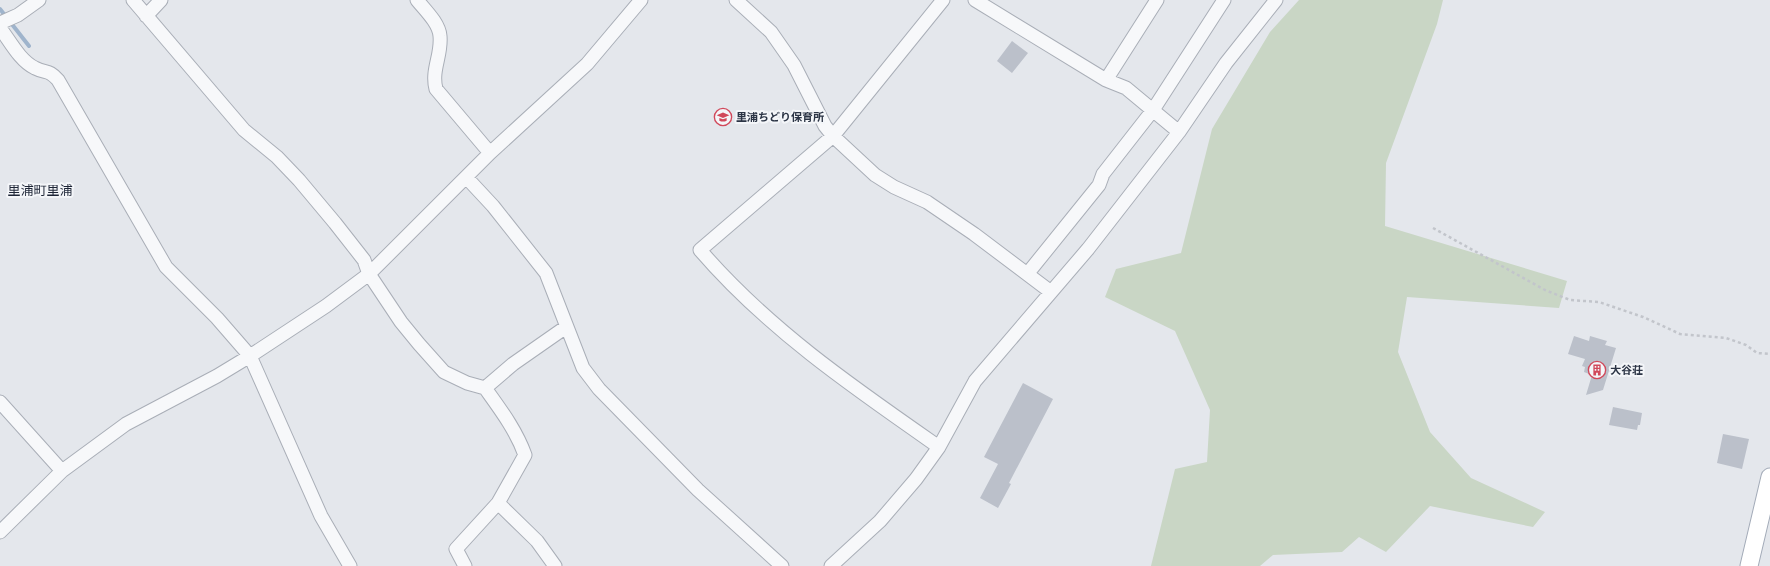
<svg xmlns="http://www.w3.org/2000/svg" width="1770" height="566" viewBox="0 0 1770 566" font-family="Ubuntu,'Noto Sans JP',sans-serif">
<rect width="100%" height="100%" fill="#e4e7ec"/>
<path fill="#c9d6c5" d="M1299,0H1443L1437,24L1386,163L1385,226L1567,281L1559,308L1407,297L1398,352L1430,432L1471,478L1545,512L1533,527L1430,506L1386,552L1359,537L1342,552L1273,555L1260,566H1151L1175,469L1207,462L1210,410L1175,331L1105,297L1116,269L1181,253L1212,129L1270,32Z"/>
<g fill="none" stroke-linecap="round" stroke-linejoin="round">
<path stroke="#9fb4cc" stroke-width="4" d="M0,9L29,46"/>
</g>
<path fill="#bbc0ca" d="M1012,41L1028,53L1012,73L997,61Z
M1574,336L1589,341L1590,336L1607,341L1605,345L1616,348L1603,390L1586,395L1592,375L1584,372L1585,367L1582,366L1585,359L1568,354Z
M1023,383L1053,399L1009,483L1011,484L998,508L980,498L998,464L984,457Z
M1613,407L1642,413L1640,425H1638L1637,430L1609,425Z
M1723,434L1749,439L1742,469L1717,463Z"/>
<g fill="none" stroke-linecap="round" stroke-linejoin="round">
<defs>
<path id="minor" d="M133,0L244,130L277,157L299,180L335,223L364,260L369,274L401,322L419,344L444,372L467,383L485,388C500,409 516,430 525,455L498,503L456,549L465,566
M417,0C425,10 439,23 440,36C442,55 431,70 436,89L490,153
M736,0L771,32L794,65L825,126L833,136L875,175L894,187L927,202L974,234L1051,292
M975,0L1106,80L1126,88L1179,132
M146,16L161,0
M0,23L18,15L39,0
M0,28C10,41 20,61 35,68C47,74 48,69 58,80L166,267L217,318L250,356L321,516L350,566
M1106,80L1157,0
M466,177L493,206L546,273L583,368L599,389L698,490L782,566
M1028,273L1099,185L1103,174L1153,110L1224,0
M485,388L513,364L566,327
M0,402L62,471
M939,447C854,388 768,329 700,250L833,136L943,0
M498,503L537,541L555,566
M0,532L62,471L126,424L217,376L250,356L326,306L369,274L490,153L587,64L641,0
M831,566L880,521L916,479L939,447L975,381L1088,249L1179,132L1226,63L1276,0"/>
<path id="major" d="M1749,566L1770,477"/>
</defs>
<use href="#minor" stroke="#a9aeb7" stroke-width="15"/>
<use href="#major" stroke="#a3abb8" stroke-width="19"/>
<path stroke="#c2c5cb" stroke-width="2.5" stroke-dasharray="3 3" stroke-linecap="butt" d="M1433,228L1545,290L1570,300L1599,302L1643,317L1680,334L1726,338L1746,345L1757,353L1770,354"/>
<use href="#minor" stroke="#f7f8fa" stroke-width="13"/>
<use href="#major" stroke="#fff" stroke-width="17"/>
</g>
<defs>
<symbol id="school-ring" viewBox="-11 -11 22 22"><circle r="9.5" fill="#f4f6f9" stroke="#d1495b" stroke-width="1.5"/><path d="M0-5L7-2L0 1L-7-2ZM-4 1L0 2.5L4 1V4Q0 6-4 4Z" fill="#d1495b"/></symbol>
<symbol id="building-ring" viewBox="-11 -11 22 22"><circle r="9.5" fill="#f4f6f9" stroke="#d1495b" stroke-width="1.5"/><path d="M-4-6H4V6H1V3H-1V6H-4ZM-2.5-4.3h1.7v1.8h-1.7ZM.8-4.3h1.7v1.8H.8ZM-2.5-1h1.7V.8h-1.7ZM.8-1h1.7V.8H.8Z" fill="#d1495b"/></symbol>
</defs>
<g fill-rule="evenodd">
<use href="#school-ring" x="713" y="107" width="20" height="20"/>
<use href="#building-ring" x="1587" y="360" width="20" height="20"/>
</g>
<g text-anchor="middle" stroke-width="4" stroke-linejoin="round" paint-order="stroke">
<g font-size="11" font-weight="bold" fill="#2b3445" stroke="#f4f6f9" text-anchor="start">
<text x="736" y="121">里浦ちどり保育所</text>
<text x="1610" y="374">大谷荘</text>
</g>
<g font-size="13" fill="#1d2536" stroke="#f4f6f9">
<text x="40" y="195">里浦町里浦</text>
</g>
</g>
</svg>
